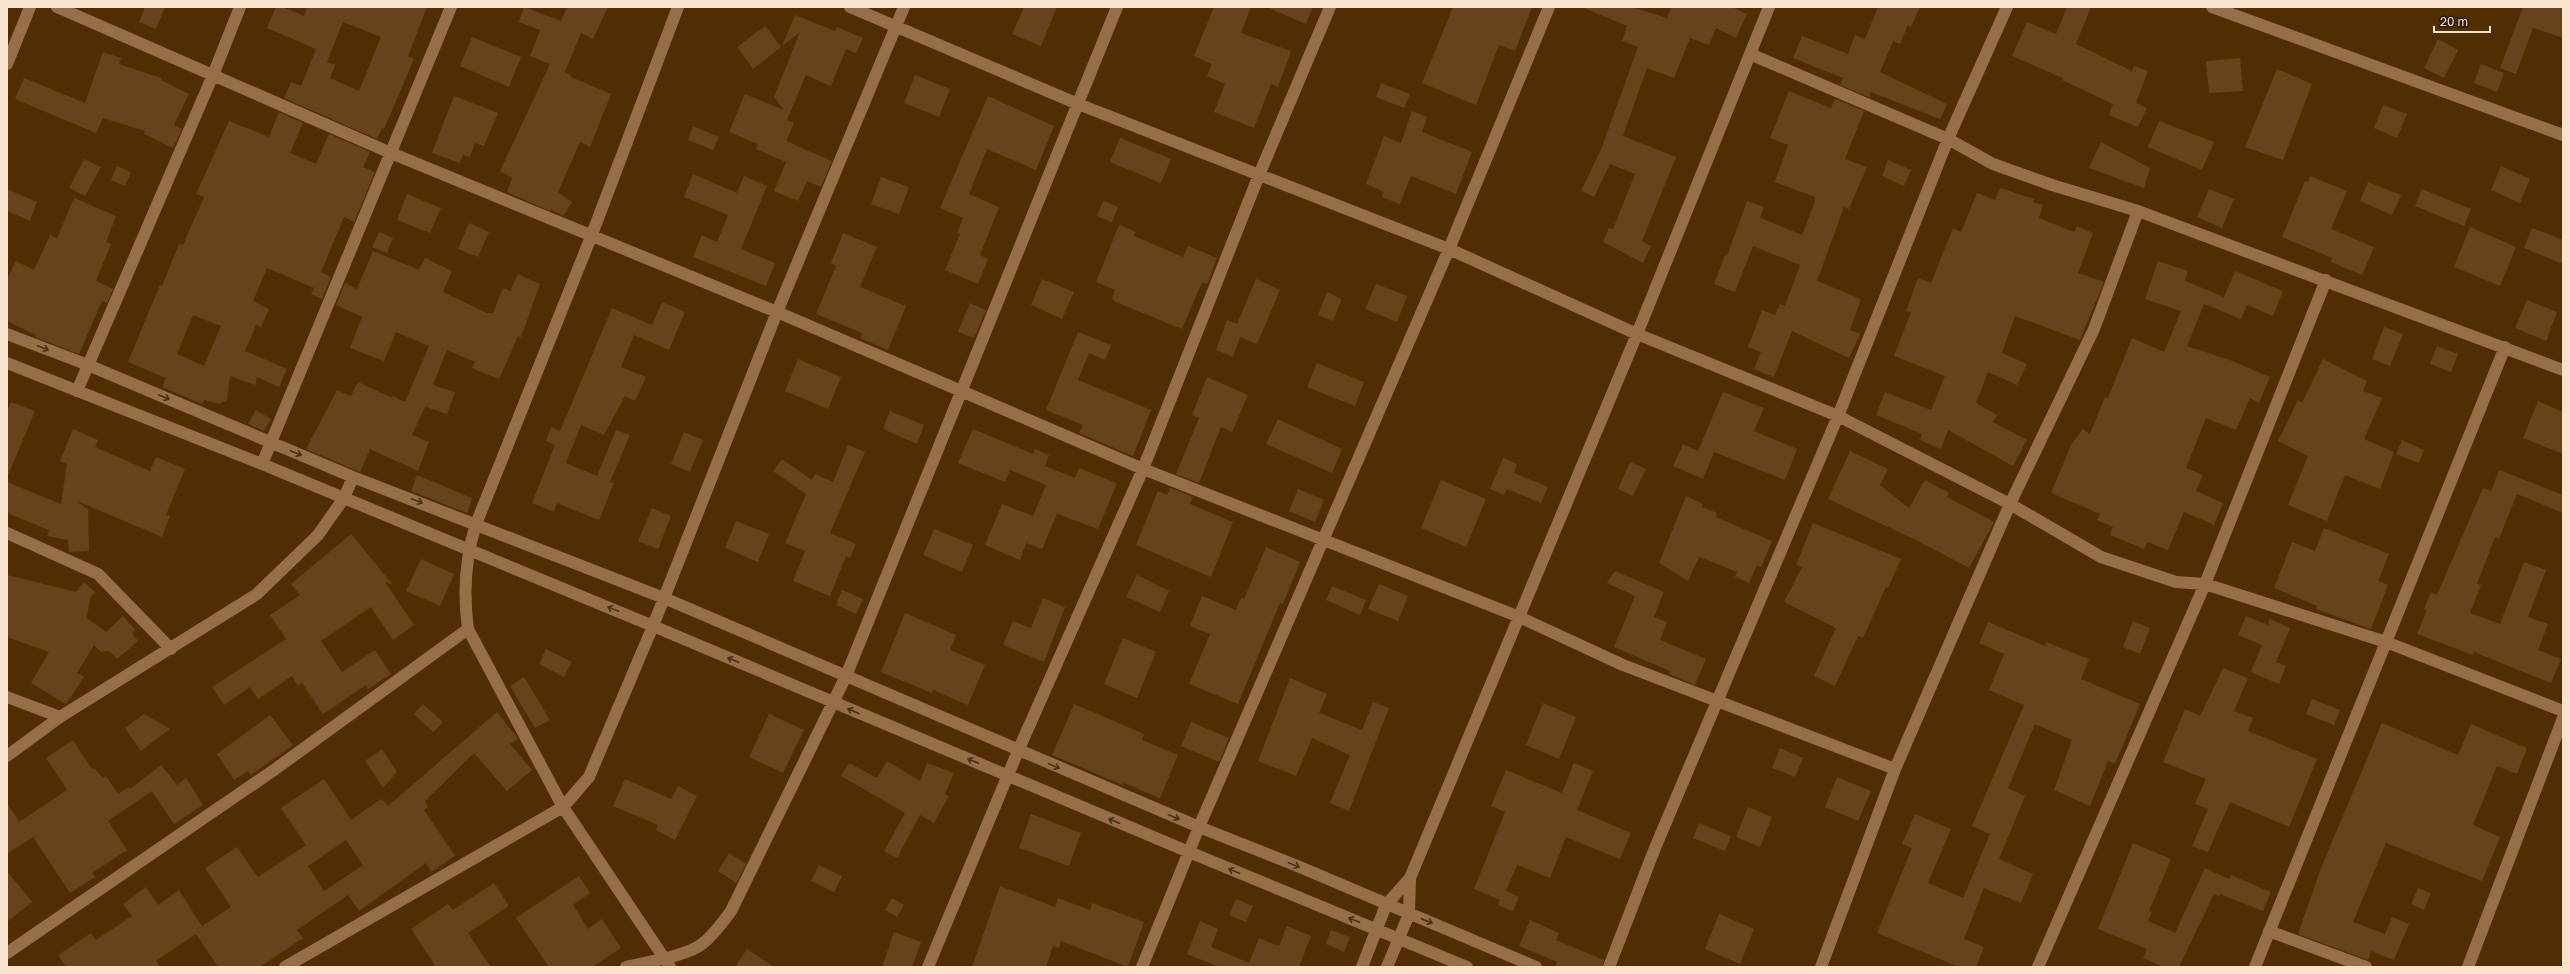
<svg xmlns="http://www.w3.org/2000/svg" width="2570" height="974" viewBox="0 0 2570 974" font-family="'Golos Text',sans-serif">
<rect width="100%" height="100%" fill="#512e02"/>
<path fill="#66431b" fill-rule="evenodd" d="M145,7H165L156,29L139,22Z
M276,7H282L304,16L307,7H427L408,56L414,59L384,129L382,128L377,139L284,98L291,82L301,86L316,49L267,28ZM343,22L381,37L359,91L330,78L335,65L327,62Z
M524,7L561,21L567,7H608L593,39L581,33L565,72L571,75V77L611,94L590,147L580,142L558,192L572,202L563,216L551,209L550,211L507,192L512,178L500,171L550,64L530,56L540,30L519,22Z
M1024,7H1057L1041,46L1012,34Z
M1214,7H1251L1241,33L1291,51L1278,87L1271,84L1254,128L1214,112L1225,84L1207,76L1212,64L1194,56Z
M1266,7H1313L1306,24Z
M1453,7H1532L1515,51L1499,45L1476,105L1422,83Z
M1582,7H1631L1667,18L1671,7H1732L1747,14L1736,38L1716,28L1709,45L1690,38L1674,78L1647,68L1623,136L1676,157L1642,241L1651,246L1643,263L1603,242L1609,228L1613,229L1635,174L1610,164L1594,197L1581,191L1602,147L1638,47L1622,41L1627,26Z
M1878,7H1920L1911,27L1908,25L1900,44L1893,41L1880,72L1947,104L1940,119L1871,92L1869,97L1840,85L1843,78L1793,58L1802,36L1848,54L1855,35L1865,39Z
M2067,7H2091L2076,44L2132,71L2134,66L2148,71L2136,103L2147,108L2138,127L2109,115L2113,104L2062,80L2063,78L2012,56L2027,22L2056,34Z
M2523,7H2563V38L2533,28L2516,74L2500,68Z
M795,15L835,31L837,27L863,38L856,53L846,49L831,86L806,75L787,120L794,123L786,141L832,161L821,187L807,181L798,201L774,191L786,162L756,149L758,144L729,132L745,94L784,110L774,97L800,32L782,46Z
M765,26L781,47L753,69L737,47Z
M472,37L521,57L509,87L460,66Z
M2438,39L2458,50L2444,78L2424,68Z
M103,52L121,58L119,64L161,78V80L189,94L174,125L182,129L173,148L144,134L145,131L103,118L96,133L15,99L24,78L85,103Z
M2240,58L2243,91L2209,93L2206,61Z
M2481,64L2504,73L2497,92L2474,83Z
M2277,69L2312,84L2283,160L2245,147Z
M915,75L950,89L939,117L904,103Z
M1381,83L1410,94L1404,108L1376,97Z
M1789,91L1831,108L1835,99L1864,111L1845,159L1867,167L1849,209L1844,207L1817,281L1861,299L1850,330L1860,334L1849,358L1792,331L1774,377L1754,369L1761,352L1748,347L1762,310L1775,315L1780,304L1785,306L1800,265L1753,246L1735,292L1714,284L1725,255L1727,256L1747,201L1764,207L1760,218L1802,235L1814,204L1815,197L1775,182L1788,145L1770,138Z
M454,96L498,113L484,146L475,143L470,157L463,155L460,163L432,153Z
M988,96L1054,126L1036,170L987,149L969,194L999,207L980,255L988,259L978,284L945,270L960,234L957,233L963,218L940,208Z
M2383,105L2407,114L2397,138L2374,128Z
M1412,111L1427,117L1422,132L1472,152L1456,194L1411,176L1400,204L1382,197L1384,192L1366,184L1384,136L1401,143Z
M279,112L303,123L290,153L316,164L329,134L370,152L363,167L375,172L354,222L344,217L321,272L331,277L322,299L311,294L314,288L267,268L253,301L269,309L261,327L256,325L245,351L287,369L279,387L257,377L255,385L230,376L227,400L220,404L204,400L202,404L162,387L166,378L128,362L160,285L162,286L179,244L183,245L204,197L196,194L229,121L269,137ZM193,315L221,326L204,366L177,354Z
M2159,121L2214,142L2202,170L2148,147Z
M693,126L719,137L713,150L688,140Z
M1120,138L1171,159L1161,183L1110,162Z
M2101,142L2150,168L2144,188L2089,168Z
M84,159L101,167L85,196L69,188Z
M1888,160L1911,170L1904,186L1882,176Z
M117,166L131,172L125,186L111,180Z
M2501,166L2530,179L2520,203L2491,190Z
M693,174L737,193L744,176L767,186L741,249L775,263L766,286L693,257L702,235L717,242L728,215L684,197Z
M2310,176L2347,191L2331,229L2374,247L2362,275L2331,262L2332,258L2282,237L2305,181L2308,182Z
M881,177L909,187L899,214L871,204Z
M2368,182L2401,195L2392,215L2360,201Z
M2000,188L2034,199L2033,202L2043,205L2039,218L2074,232L2077,226L2093,233L2078,273L2104,282L2080,340L2015,316L2002,353L2027,364L2017,385L1988,372L1976,403L1997,415L1993,422L2027,440L2013,466L1948,430L1941,449L1920,440L1922,434L1876,415L1885,392L1931,410L1945,376L1894,356L1911,312L1906,311L1918,278L1931,283L1953,228L1961,232L1977,193L1995,200Z
M7,189L37,202L30,221L7,211Z
M2209,189L2234,199L2222,228L2197,217Z
M2422,189L2471,209L2464,226L2415,206Z
M407,194L441,208L430,233L397,220Z
M74,198L116,216L106,242L111,244L96,281L113,289L107,303L102,301L79,354L35,337L36,335L7,321V279L16,261L34,270L50,235L57,238Z
M1103,201L1118,207L1112,222L1097,216Z
M469,223L489,232L478,257L458,249Z
M1119,225L1136,232L1134,236L1183,257L1188,246L1217,258L1207,284L1202,282L1182,329L1116,302L1112,299L1115,290L1096,282Z
M2470,227L2516,247L2500,286L2454,267Z
M2532,228L2563,240V264L2524,248Z
M379,232L393,238L387,253L372,247Z
M843,233L877,247L860,287L906,306L888,350L860,338L862,333L816,314L836,266L831,263Z
M373,251L419,270L425,258L452,271L443,292L487,313H493L503,288L510,291L518,274L540,284L521,337L518,336L499,379L472,368L475,362L447,350L433,385L455,392L447,414L426,407L424,409L412,435L429,442L418,471L370,449L360,472L306,449L337,390L351,396L358,382L392,398L393,396L405,402L429,346L396,332L384,361L350,348L362,317L336,305L345,283L357,289Z
M2158,261L2188,271L2185,281L2224,297L2235,271L2283,291L2273,316L2247,305L2241,319L2204,304L2187,346L2230,360L2270,377L2259,403L2250,398L2236,430L2206,418L2186,468L2203,475L2196,491L2223,503L2214,525L2184,512L2168,550L2147,542L2144,549L2110,535L2113,527L2097,520L2100,514L2051,493L2071,445L2083,429L2090,434L2105,397L2108,398L2132,338L2164,352L2181,311L2145,299Z
M1042,279L1074,292L1062,319L1031,305Z
M1256,279L1280,290L1257,344L1240,337L1233,357L1216,350L1227,320L1237,324Z
M1376,284L1407,296L1397,322L1365,309Z
M1327,292L1342,299L1333,321L1318,315Z
M2527,300L2557,312L2546,341L2515,328Z
M662,302L685,312L669,350L634,335L621,367L646,377L635,401L625,396L604,435L581,425L566,463L597,476L616,430L630,435L610,482L614,483L599,520L557,503L554,512L532,503L555,445L546,441L551,427L560,431L612,308L652,325Z
M970,303L986,310L974,338L958,332Z
M2384,327L2403,334L2390,366L2372,359Z
M1078,332L1111,345L1105,360L1089,353L1078,380L1151,410L1133,456L1079,433L1083,425L1046,410Z
M2437,346L2458,354L2451,372L2430,364Z
M798,359L841,377L828,409L785,391Z
M2323,359L2367,381L2363,391L2382,398L2364,439L2394,452L2380,489L2345,475L2327,521L2288,505L2308,456L2278,441L2298,400L2302,403Z
M1317,363L1364,382L1355,406L1307,387Z
M1207,377L1248,395L1232,432L1221,427L1199,483L1176,474L1199,418L1192,415Z
M1723,392L1764,408L1754,431L1797,449L1785,480L1714,452L1703,479L1673,466L1683,444L1698,451Z
M2538,401L2563,412V454L2523,438Z
M11,402L35,411L7,478V412Z
M256,410L271,419L264,431L248,424Z
M890,411L924,425L917,444L883,429Z
M1278,419L1342,449L1332,473L1266,444Z
M73,429L98,440L95,447L150,471L156,457L185,469L166,515L170,516L162,537L77,501L88,510L89,551L69,552L68,540L47,536L49,530L7,513V482L61,504L67,464L60,461Z
M973,429L1033,454L1035,449L1049,455L1045,466L1075,478L1079,468L1117,483L1098,529L1057,514L1042,549L1026,543L1020,560L985,545L1002,504L1033,516L1046,485L1010,470L1005,482L958,463Z
M684,432L703,440L690,472L671,464Z
M2402,440L2424,450L2419,463L2396,454Z
M848,445L865,452L830,533L856,544L850,558L846,556L830,596L793,581L805,551L785,543L806,494L773,471L782,459L812,480L815,474L833,482Z
M1850,451L1888,469L1880,485L1909,508L1925,480L1949,493L1947,497L1994,522L1969,568L1916,540L1828,499Z
M1503,458L1517,464L1514,473L1548,487L1541,503L1507,489L1504,495L1490,489Z
M1630,462L1646,469L1633,496L1618,489Z
M2499,470L2563,495V513L2517,494L2499,539L2495,537L2477,584L2481,585L2470,613L2500,624L2524,562L2546,570L2528,617L2548,624L2538,650L2561,659L2551,683L2474,652L2473,655L2417,634L2427,610L2424,609L2431,592L2437,595L2483,488L2491,491Z
M417,475L472,498L467,513L411,491Z
M1441,480L1486,499L1466,547L1421,528Z
M1170,488L1193,497L1190,504L1233,522L1211,577L1136,545L1158,491L1167,495Z
M1298,489L1324,500L1315,522L1289,511Z
M1686,496L1703,504L1702,507L1717,513L1716,517L1772,541L1761,567L1757,565L1749,583L1735,577L1737,572L1699,557L1688,581L1659,563Z
M652,508L671,516L658,549L638,541Z
M736,521L769,534L758,562L725,548Z
M1813,523L1901,559L1888,588L1886,587L1863,638L1858,636L1835,686L1814,676L1836,628L1784,602L1802,567L1796,565Z
M2324,528L2389,554L2378,581L2388,585L2371,629L2316,609L2317,606L2274,588L2292,542L2315,551Z
M934,529L973,545L962,572L923,555Z
M351,534L393,585L385,582L414,625L393,640L371,607L321,641L342,672L375,650L391,674L368,689L366,685L323,714L302,683L298,686L292,676L258,699L250,687L224,705L212,687L286,639L270,615L300,595L291,584Z
M1266,547L1300,562L1283,604L1280,603L1238,704L1189,684L1210,634L1190,626L1202,596L1236,610L1241,598L1244,599Z
M421,559L454,574L440,606L406,591Z
M1615,571L1664,592L1654,617L1667,622L1660,640L1706,659L1695,685L1669,674L1670,671L1614,647L1635,596L1607,583Z
M7,575L76,592L84,582L95,592L90,598L87,618L106,632L123,616L135,630L132,633L138,641L117,659L109,651L101,652L94,645L77,673L84,677L66,704L31,683L49,652L7,637Z
M1137,575L1169,591L1160,612L1126,597Z
M1379,584L1408,596L1398,621L1368,609Z
M1332,586L1366,600L1360,615L1326,600Z
M842,590L863,599L856,614L836,605Z
M1043,598L1065,607L1044,662L1003,645L1013,621L1031,628Z
M905,613L956,635L950,650L985,665L968,705L933,690L932,693L881,672Z
M2246,616L2268,625L2270,619L2290,628L2276,662L2286,666L2279,684L2251,672L2262,645L2238,635Z
M2133,621L2150,628L2140,654L2123,647Z
M1988,622L2045,646L2046,642L2089,659L2081,679L2140,704L2115,764L2108,761L2090,806L2054,790L2072,740L2035,724L2008,788L2025,796L1999,859L2033,874L2021,903L1984,888L1964,939L1984,947L1976,967H1959L1877,933L1912,848L1902,844L1915,814L1951,829L1928,883L1963,898L1990,834L1972,826L2024,705L1989,690L2004,654L1979,643Z
M1123,638L1156,652L1137,698L1104,684Z
M546,649L572,662L564,677L539,664Z
M2223,668L2248,678L2234,711L2253,718L2248,731L2317,759L2289,827L2230,802L2208,852L2192,846L2208,809L2195,804L2206,779L2163,762L2185,709L2200,716Z
M524,677L550,720L535,728L510,686Z
M1290,678L1327,694L1319,713L1362,730L1373,702L1389,708L1349,811L1330,803L1350,755L1312,738L1296,776L1258,761Z
M2312,699L2340,710L2334,725L2306,714Z
M1543,703L1576,717L1559,759L1526,745Z
M423,704L443,722L433,732L414,714Z
M1074,704L1144,734L1142,740L1178,755L1160,798L1124,783L1123,785L1052,755Z
M497,712L518,739L510,744L532,770L507,791L474,753L425,801L428,807L424,810L455,856L431,872L426,863L359,911L348,895L297,930L303,938L260,967H218L196,934L156,961L160,967H66L58,955L91,933L96,940L132,916L123,904L146,887L158,905L179,890L202,926L231,907L205,868L237,847L258,877L306,845L281,808L324,779L351,820L381,799L388,806ZM346,840L363,865L324,891L308,866Z
M144,714L170,729L141,751L125,728Z
M769,714L804,730L783,773L749,757Z
M270,715L293,745L251,775L248,771L234,780L217,754Z
M1191,722L1229,738L1219,762L1181,746Z
M2382,723L2458,755L2471,724L2527,748L2517,774L2497,766L2473,825L2500,837L2482,881L2386,843L2353,922L2385,934L2392,917L2409,924L2394,960L2371,951L2368,960L2298,934L2321,868Z
M73,740L92,769L94,768L103,778L106,776L118,794L129,787L130,789L161,765L177,785L186,778L203,805L174,824L152,791L108,821L127,850L92,873L95,877L70,893L33,837L7,854V803L19,822L67,790L46,758Z
M1780,748L1803,758L1795,777L1772,768Z
M382,749L397,772L383,788L365,761Z
M887,761L920,781L927,763L954,773L945,794L949,796L934,823L920,815L897,858L884,851L905,813L841,776L849,763L877,778Z
M1574,763L1593,771L1577,810L1631,833L1620,859L1566,837L1550,878L1517,865L1506,891L1519,897L1513,911L1498,905L1500,900L1474,889L1505,812L1491,806L1506,770L1562,793Z
M1837,777L1871,791L1858,821L1825,807Z
M625,779L671,799L678,786L697,796L675,840L656,830L658,825L613,806Z
M1748,807L1772,817L1760,847L1736,837Z
M1031,814L1081,833L1069,866L1019,848Z
M1699,823L1731,836L1725,851L1693,838Z
M2133,843L2171,859L2149,911L2152,912L2148,921L2175,933L2205,868L2229,879L2231,875L2271,892L2263,911L2220,894L2219,896L2214,894L2179,967H2164L2143,958L2147,949L2098,929Z
M729,853L746,864L736,883L718,871Z
M819,865L842,876L834,892L811,881Z
M7,871L32,902L7,922Z
M579,876L590,893L573,905L588,929L602,919L621,948L592,967H549L516,918Z
M494,883L509,906L468,933L491,967H436L411,929L448,904L453,910Z
M1000,886L1055,907L1058,898L1090,910L1092,903L1144,922L1128,967L1061,941L1059,948L1053,946L1046,967H972Z
M2418,888L2431,893L2424,910L2411,904Z
M892,898L904,905L897,917L885,910Z
M1236,899L1253,906L1246,922L1229,915Z
M1719,914L1754,929L1740,964L1705,949Z
M1530,920L1559,933L1556,940L1604,960L1602,967H1555L1557,962L1519,946Z
M1200,921L1218,929L1211,947L1249,963L1259,938L1279,946L1287,926L1311,936L1299,967H1219L1187,954Z
M1331,930L1350,937L1344,952L1326,944Z
M894,932L921,942L912,967H882Z
M747,949L774,967H735Z"/>
<g fill="none" stroke-linecap="round" stroke-linejoin="round">
<path stroke="#966f48" stroke-width="12" d="M57,7L391,153L777,312L1143,469L1517,616L1623,665L1895,769
M850,7L1078,104L1449,249L1637,334L1838,416L2010,504L2101,557L2176,582L2205,584L2386,642L2563,711
M2212,7L2563,135
M1750,54L1948,139L1993,164L2052,185L2138,211L2563,370
M7,64L30,7
M7,334L88,365L353,477L664,598L1199,827L1295,865L1536,967
M7,363L262,464L653,626L1189,852L1467,967
M77,391L213,75L240,7
M262,464L451,7
M7,533L98,574L171,649
M7,697L60,717
M7,756L60,717L257,594L318,535L344,498L353,477
M2269,931L2366,967
M7,953L274,770L468,629
M285,967L563,807L589,777L653,626L777,312L904,7
M626,967C646,962 687,956 702,944C714,935 722,923 731,911L846,676L1117,7
M670,967L563,807L468,629C463,593 465,559 476,524L591,237L678,7
M928,967L1018,751L1143,469L1259,175L1330,7
M1142,967L1199,827L1449,249L1549,7
M1362,967L1386,905L1410,878L1637,334L1769,7
M1387,967L1409,914L1410,878
M1609,967L1655,848L1838,416L1948,139L2007,7
M1821,967L1895,769L2010,504L2094,329L2138,211
M2038,967L2205,584L2326,280
M2255,967L2505,347
M2468,967L2563,718"/>
</g>
<defs><path id="oneway-shaft" d="M-6 0H5M1.5-3L5.5 0L1.5 3" fill="none" stroke-width="1.6" stroke-linecap="round" stroke-linejoin="round"/></defs>
<g stroke="#46301a">
<use href="#oneway-shaft" transform="translate(43 348) rotate(21)"/>
<use href="#oneway-shaft" transform="translate(164 397) rotate(23)"/>
<use href="#oneway-shaft" transform="translate(296 453) rotate(23)"/>
<use href="#oneway-shaft" transform="translate(417 501) rotate(21)"/>
<use href="#oneway-shaft" transform="translate(613 609) rotate(-158)"/>
<use href="#oneway-shaft" transform="translate(733 660) rotate(-157)"/>
<use href="#oneway-shaft" transform="translate(853 711) rotate(-157)"/>
<use href="#oneway-shaft" transform="translate(973 761) rotate(-157)"/>
<use href="#oneway-shaft" transform="translate(1054 766) rotate(23)"/>
<use href="#oneway-shaft" transform="translate(1174 817) rotate(23)"/>
<use href="#oneway-shaft" transform="translate(1114 821) rotate(-157)"/>
<use href="#oneway-shaft" transform="translate(1294 865) rotate(22)"/>
<use href="#oneway-shaft" transform="translate(1234 871) rotate(-158)"/>
<use href="#oneway-shaft" transform="translate(1354 920) rotate(-158)"/>
<use href="#oneway-shaft" transform="translate(1427 921) rotate(23)"/>
</g>
<rect width="2570" height="974" fill="none" stroke="#f9e3cf" stroke-width="16"/>
<path d="M2434 26v6h56v-6" fill="none" stroke="#f9e3cf" stroke-width="2"/>
<text x="2440" y="26" font-size="12" fill="#f9e3cf" stroke="#2b1b0b" stroke-width="3" paint-order="stroke">20 m</text>
</svg>
